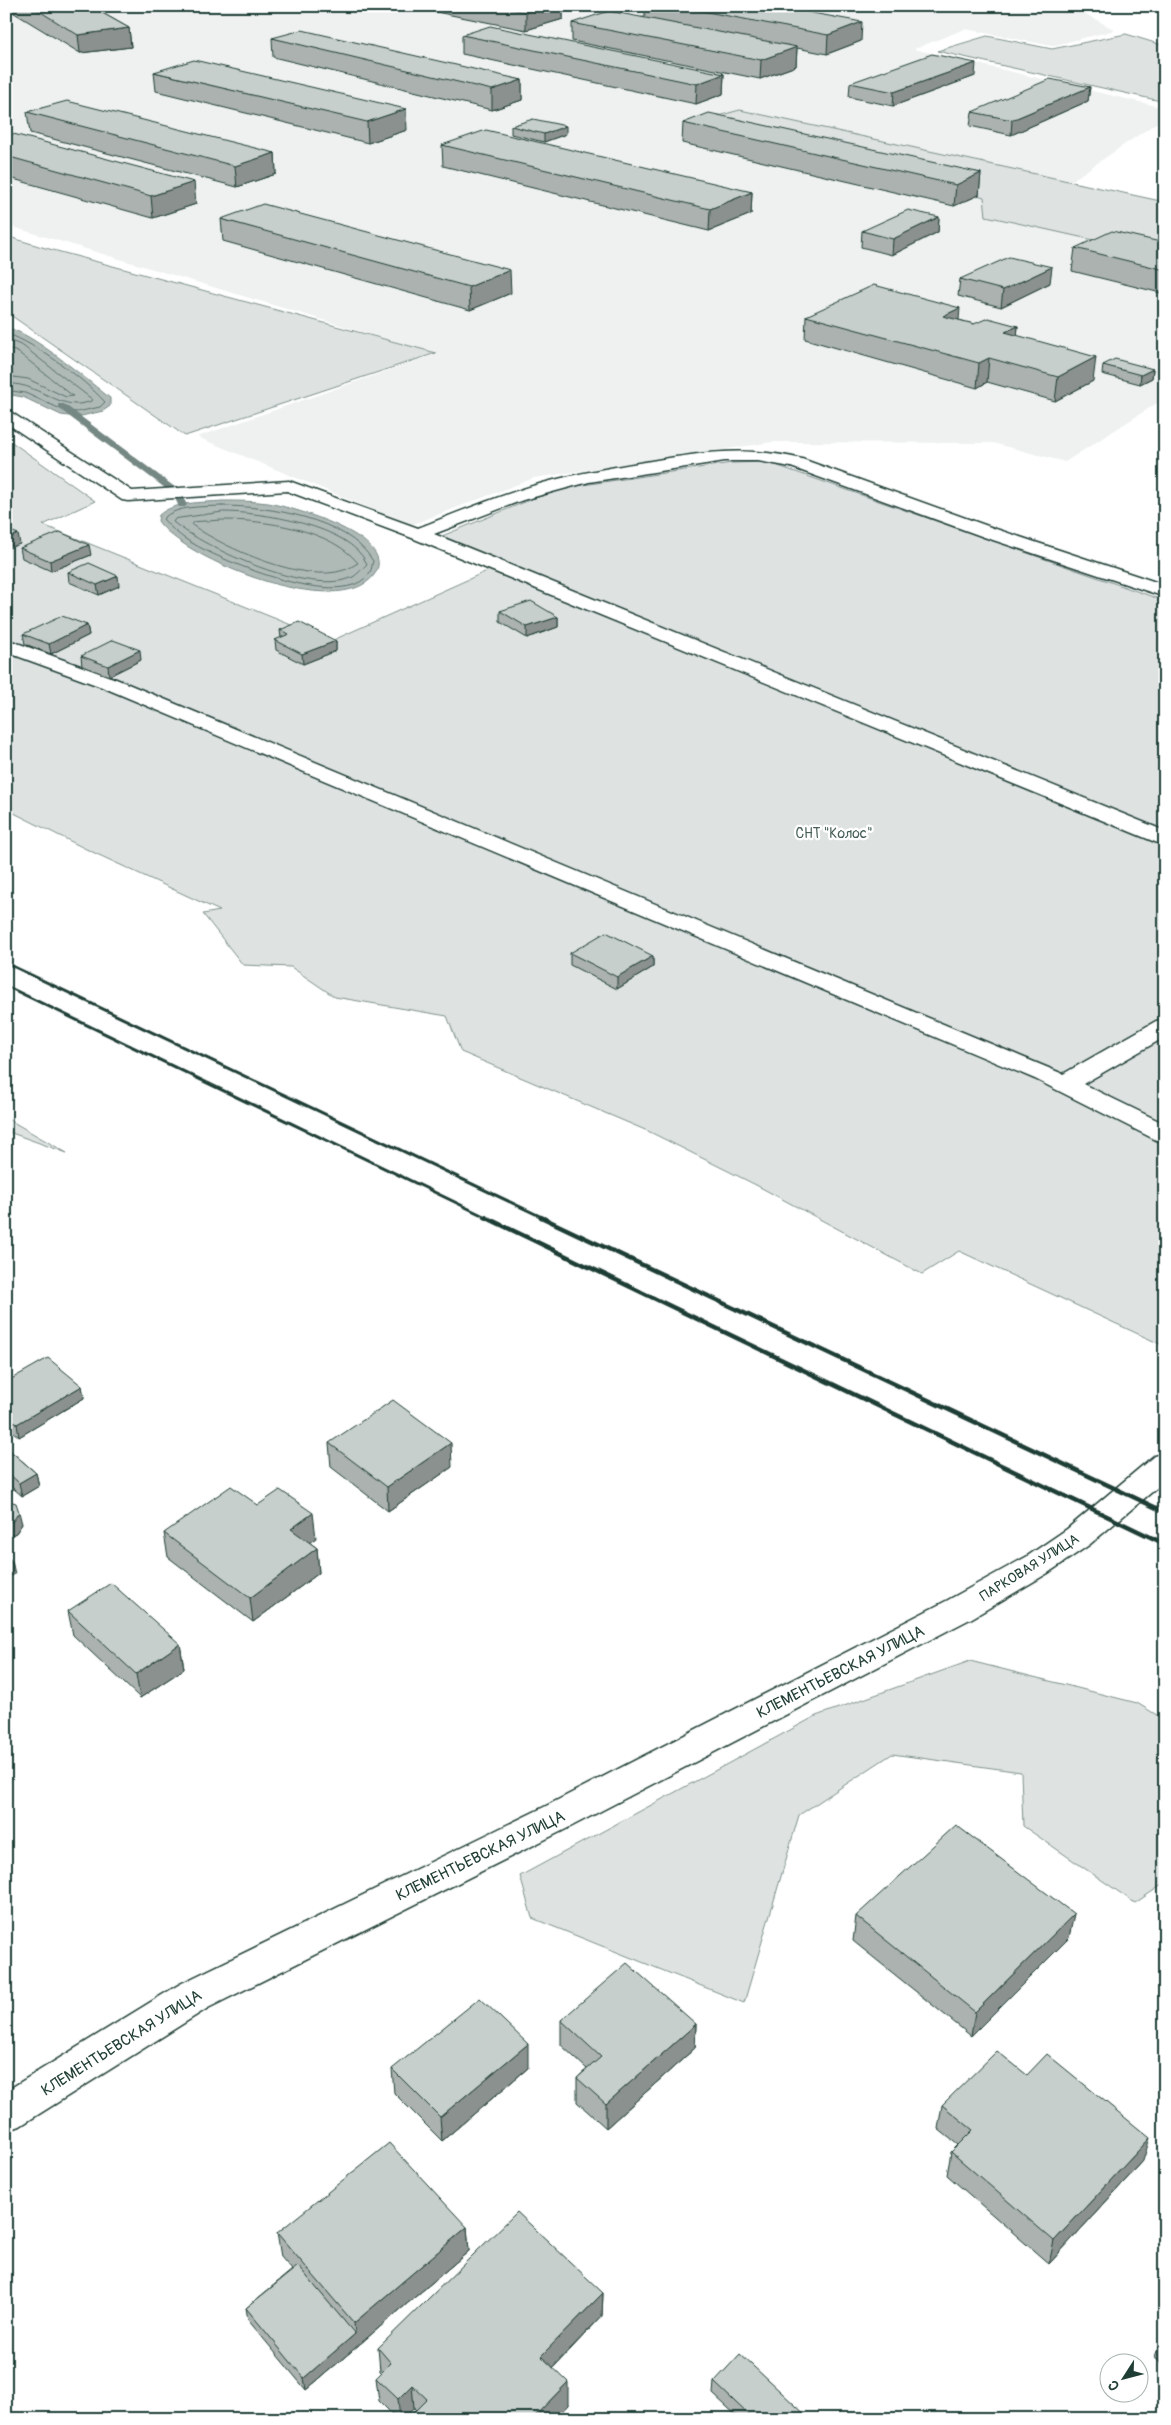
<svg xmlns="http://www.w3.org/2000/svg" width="1171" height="2425" viewBox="0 0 1171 2425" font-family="Pangolin,sans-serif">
<rect width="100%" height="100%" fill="#fff"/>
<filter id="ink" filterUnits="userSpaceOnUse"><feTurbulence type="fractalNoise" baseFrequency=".02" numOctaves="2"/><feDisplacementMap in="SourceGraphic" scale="10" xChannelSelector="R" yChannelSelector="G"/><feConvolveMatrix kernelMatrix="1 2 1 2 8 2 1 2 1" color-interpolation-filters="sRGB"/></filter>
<g filter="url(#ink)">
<path fill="#eef1f0" d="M6,6H1071L1115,30L1052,46L965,29L914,49L1165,108V117L1071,181L1017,223L1165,254V398L1065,462L993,443L773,442L534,478L411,525L197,437L436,354L6,225Z"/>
<path fill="#dee3e2" stroke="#7e908b" d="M1126,34L1165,46V102L937,51L987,36L1052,49Z
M740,110L1165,202V256L986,216L984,197L920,178L692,123Z
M6,236L42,247L436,353L185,436L6,312Z
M6,438L95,501L43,525L331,641L507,562L442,536L532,499L569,487L732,463L767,462L1165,601V1343L1162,1345L959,1251L922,1274L756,1185L650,1132L461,1052L447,1016L335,997L291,967L243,965L203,914L220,911L86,849L6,809Z
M6,1118L67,1153L6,1131Z
M970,1661L1137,1703L1165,1720V1883L1135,1903L1023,1826L1021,1772L892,1754L799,1815L744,2003L532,1918L520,1876L816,1716Z"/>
<path fill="#afbab7" stroke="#758883" d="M6,328C28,329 91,383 110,398V406L103,411L77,417L61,415L23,397L6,394Z
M222,501C237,501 253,501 268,503C291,507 401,538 374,575C339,622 184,560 158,521L159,515C175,501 202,503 222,501Z"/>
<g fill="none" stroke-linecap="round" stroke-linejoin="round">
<path stroke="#596f68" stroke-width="1" d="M6,333C38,345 82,377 105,402L100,407L77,412L63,410L25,393L6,390
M6,339L23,346L93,400C71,411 54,397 33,389C25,385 15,384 6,383
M6,347L19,353L73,396L66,397L28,379L6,376
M222,506C268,506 347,518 373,561C372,564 372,569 370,572C346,614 222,561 192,543C181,537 172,529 163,519C176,505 204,507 222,506Z
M223,512C261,512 350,525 367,564C363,568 358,574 353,577C310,597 207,549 173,522L175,519Z
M223,520C264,520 331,529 358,563C354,565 349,569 344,570C305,584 224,548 192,525L194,522Z"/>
<path fill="#758883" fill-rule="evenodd" d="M58,404H64L180,491L187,505L185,507H179L173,494L58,408Z"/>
<defs>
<path id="minor" d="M6,411L12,413L132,491L289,481L418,528C464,510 510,491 558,479C589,471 620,466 651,461C705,452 748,446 802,459L996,529L1165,585V597L984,537L791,467L758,461H725L589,482L523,500L434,534L1165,831V846L412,538L287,491L128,501L122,500L6,423Z
M6,639L116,679L1063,1074L1156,1021L1165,1019V1037L1083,1084L1165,1124V1142L1156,1140L1035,1079L102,687L6,652Z
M1165,1453V1481L1089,1545L1048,1573L972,1618L570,1827L208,2008L20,2126L6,2131V2091L180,1984L544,1807L948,1600L1026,1557L1067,1529L1154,1456Z"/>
</defs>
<use href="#minor" stroke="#1f3d34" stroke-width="3"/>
<use href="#minor" fill="#fff" fill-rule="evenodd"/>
<path stroke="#1f3d34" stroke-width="3" d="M6,963L544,1218
M6,986L488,1218"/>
<path stroke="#1f3d34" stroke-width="4.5" d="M485,1217L1165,1544
M541,1217L1165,1512"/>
</g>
<path fill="#abb2af" stroke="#1f3d34" d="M6,6H90L129,28L131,47L80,53L6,8Z
M406,6H563V19L526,30Z
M592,6H614L606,9Z
M645,6H774L861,41L827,54L797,48L796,66L760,79L572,41V23L645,17Z
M462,35L724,74L723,94L696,104L462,54Z
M272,38L522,80V100L492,110L273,57Z
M154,72L407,130L368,143L156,91Z
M975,76L893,106L849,97L850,83Z
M1090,87L1088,101L1011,135L970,126L972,112Z
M27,112L275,153L276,174L237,187L30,133Z
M683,123L981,173L979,195L954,206L682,143Z
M511,126L566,134L544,142L511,134Z
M6,132L196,204L153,218L6,177Z
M442,145L752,192L751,214L709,231L443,166Z
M939,217L938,232L892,255L861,247L862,231Z
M221,219L511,293L470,310L223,241Z
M1165,243V294L1072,271L1075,248Z
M960,279L1050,283L1001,307L958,296Z
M806,316L959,320L974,324L1018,326L1017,336L1093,381L1055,401L987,382L977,388L805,339Z
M1103,365L1153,369L1152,378L1140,384L1102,374Z
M20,548L91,555L51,571L22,558Z
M68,572L119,586L99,595L69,582Z
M500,611L558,617V627L527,638L500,622Z
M87,625L89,635L51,654L25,644L23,634Z
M280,630L336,641V651L303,664L276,650L275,640L281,638Z
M81,656L141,660L109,676L82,666Z
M570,953L653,956V967L617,989L570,965Z
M6,1382L82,1386L84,1398L19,1437L6,1426Z
M329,1443L452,1467L388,1511L331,1467Z
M6,1447L36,1473L39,1486L22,1496L6,1482Z
M6,1500L22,1524L16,1533L9,1536H6Z
M258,1505L316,1538L309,1542L317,1548L319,1573L253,1622L168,1557L164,1533Z
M68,1611L180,1644L184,1669L140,1698L73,1635Z
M856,1916L1069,1938L971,2036L853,1941Z
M561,2020L696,2024L695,2048L606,2128L577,2102V2078L587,2069L561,2045Z
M528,2068L442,2141L394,2093L392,2069Z
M1027,2075L1143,2161L1049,2264L947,2175L951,2152L958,2145L938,2129L942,2105Z
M467,2227L469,2251L306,2390L248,2320L246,2308L292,2270L281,2257L277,2233Z
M603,2293L602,2316L553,2368L568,2405L416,2410L414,2408L403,2419H397L379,2401L376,2378L382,2373L380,2371L378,2348Z
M1165,2339V2366L1155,2357L1159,2345Z
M714,2382L810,2419H740L713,2394Z
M1165,2405V2414L1163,2412Z"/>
<path fill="#8b918f" stroke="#1f3d34" d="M544,6H563V19L526,30V12Z
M606,6H614L606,9Z
M862,22L861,41L827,54L828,35Z
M129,28L131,47L80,53L78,35Z
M797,47L796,66L760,79L761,60Z
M976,63L975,76L893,106L894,92Z
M724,74L723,94L696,104L697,84Z
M522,80V100L492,110V90Z
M1090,87L1088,101L1011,135L1012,120Z
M406,109L407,130L368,143L367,122Z
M566,126V134L544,142V134Z
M275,153L276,174L237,187L235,166Z
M981,173L979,195L954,206L956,185Z
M194,182L196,204L153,218L151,196Z
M752,192L751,214L709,231L710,209Z
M939,217L938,232L892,255L893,239Z
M1052,267L1050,283L1001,307L1003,290Z
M510,270L511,293L470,310L469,287Z
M960,308L958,331L943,316Z
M1018,326L1016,350L1005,332Z
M1096,357L1093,381L1055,401L1058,377Z
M989,358L987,382L977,388L979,363Z
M1153,369L1152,378L1140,384L1141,375Z
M18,534L20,544L6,549V539Z
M89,545L91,555L51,571L50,561Z
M118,576L119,586L99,595L97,585Z
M558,617V627L527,638V627Z
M87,625L89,635L51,654L49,644Z
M336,641V651L303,664L302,654Z
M140,650L141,660L109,676L108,666Z
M653,956V967L617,989V977Z
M82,1386L84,1398L19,1437L17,1424Z
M451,1443L452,1467L388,1511L387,1487Z
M36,1473L39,1486L22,1496L19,1483Z
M19,1512L22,1524L16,1533L9,1536L7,1523Z
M313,1513L316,1538L293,1554L291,1529Z
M317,1548L319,1573L253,1622L250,1598Z
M12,1561L15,1574L6,1579V1565Z
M180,1644L184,1669L140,1698L136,1674Z
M1074,1914L1069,1938L971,2036L975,2012Z
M696,2024L695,2048L606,2128V2104Z
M528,2044V2068L442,2141L440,2117Z
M1150,2138L1143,2161L1049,2264L1054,2241Z
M467,2227L469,2251L306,2390L304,2378L355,2334L354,2323Z
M603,2293L602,2316L541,2379V2356Z
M568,2382V2405L555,2419H532Z
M412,2385L414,2408L403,2419H400L398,2399Z"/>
<path fill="#c7cfcc" stroke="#1f3d34" d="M31,6H90L129,28L78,35Z
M496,6H544L526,12Z
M676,6H774L862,22L828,35Z
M609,11L797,47L761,60L572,23Z
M490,26L724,74L697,84L462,35Z
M302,30L522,80L492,90L272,38Z
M932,54L976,63L894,92L850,83Z
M194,60L406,109L367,122L154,72Z
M1050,79L1090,87L1012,120L972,112Z
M67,101L275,153L235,166L27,112Z
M709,113L981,173L956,185L683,123Z
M533,119L566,126L544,134L511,126Z
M486,130L752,192L710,209L442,145Z
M6,132L194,182L151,196L6,156Z
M263,204L510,270L469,287L221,219Z
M908,210L939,217L893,239L862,231Z
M1112,231L1165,243V270L1075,248Z
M1009,257L1052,267L1003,290L960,279Z
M874,285L960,308L943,316L974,324L988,318L1018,326L1005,332L1096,357L1058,377L989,358L979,363L806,316Z
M1115,359L1153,369L1141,375L1103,365Z
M6,529L18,534L6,539Z
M60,532L89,545L50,561L20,548Z
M89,563L118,576L97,585L68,572Z
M531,601L558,617L527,627L500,611Z
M62,616L87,625L49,644L23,634Z
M299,622L336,641L302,654L275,640L289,634L280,630Z
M113,640L140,650L108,666L81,656Z
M606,932L653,956L617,977L570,953Z
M48,1358L82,1386L17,1424L6,1415V1382Z
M393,1400L451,1443L387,1487L329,1443Z
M6,1447L36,1473L19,1483L6,1471Z
M231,1486L258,1505L280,1490L313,1513L291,1529L317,1548L250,1598L164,1533Z
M6,1500L16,1503L19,1512L13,1521L6,1523Z
M6,1555L12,1561L6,1565Z
M111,1583L180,1644L136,1674L68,1611Z
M956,1825L1074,1914L975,2012L856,1916Z
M627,1963L696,2024L606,2104L577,2078L601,2057L561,2020Z
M480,1998L528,2044L440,2117L392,2069Z
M997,2051L1027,2075L1047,2054L1150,2138L1054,2241L951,2152L973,2130L942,2105Z
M389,2143L467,2227L354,2323L277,2233Z
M517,2212L603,2293L541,2356L568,2382L532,2419H407L427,2399L412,2385L398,2399L376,2378L391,2363L378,2348Z
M298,2266L355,2334L304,2378L246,2308Z
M1165,2339V2350L1159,2345Z
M740,2354L810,2419H753L714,2382Z"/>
</g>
<g text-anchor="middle" stroke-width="4.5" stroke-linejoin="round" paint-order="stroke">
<g font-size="14" fill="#455e57" stroke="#fff">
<text x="834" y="838">СНТ "Колос"</text>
</g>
<g font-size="14" fill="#1f3d34" stroke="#fff">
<text transform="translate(1029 1567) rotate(-32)" y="5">ПАРКОВАЯ УЛИЦА</text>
</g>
<g font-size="16" fill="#1f3d34" stroke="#fff">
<text transform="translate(840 1671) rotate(-27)" y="6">КЛЕМЕНТЬЕВСКАЯ УЛИЦА</text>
<text transform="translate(480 1855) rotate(-26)" y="6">КЛЕМЕНТЬЕВСКАЯ УЛИЦА</text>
<text transform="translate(121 2042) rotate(-32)" y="6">КЛЕМЕНТЬЕВСКАЯ УЛИЦА</text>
</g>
</g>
<rect width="1171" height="2425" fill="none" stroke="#fff" stroke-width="25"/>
<rect x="12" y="12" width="1146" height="2400" fill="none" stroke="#1f3d34" stroke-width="2" filter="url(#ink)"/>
<g transform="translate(1124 2378) rotate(234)"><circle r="24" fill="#ffffff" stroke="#a5b1ae"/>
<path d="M0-4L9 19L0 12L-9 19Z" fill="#1f3d34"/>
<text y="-8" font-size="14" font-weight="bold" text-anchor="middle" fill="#1f3d34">С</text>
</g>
</svg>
